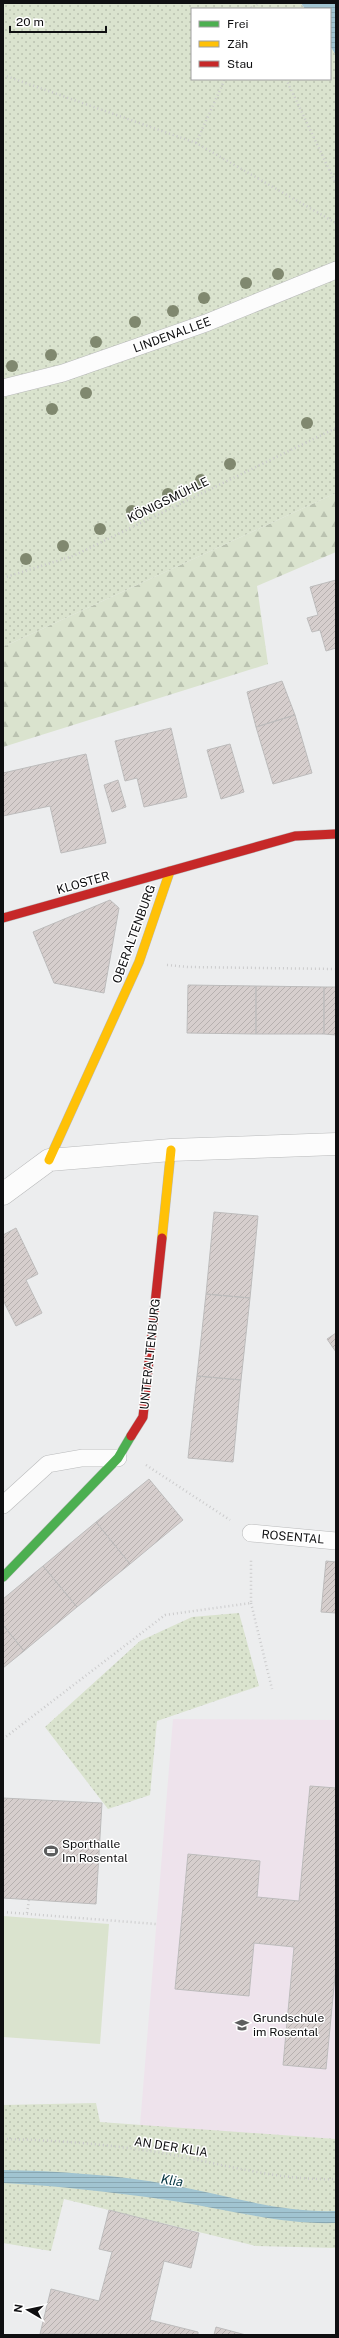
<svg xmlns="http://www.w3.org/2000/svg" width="339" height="2338" viewBox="0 0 339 2338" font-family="'Public Sans',sans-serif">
<defs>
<pattern id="forest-firs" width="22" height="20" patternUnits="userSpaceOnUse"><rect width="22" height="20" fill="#dae3ce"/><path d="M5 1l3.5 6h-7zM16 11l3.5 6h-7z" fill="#bac2b0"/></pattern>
<pattern id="park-dots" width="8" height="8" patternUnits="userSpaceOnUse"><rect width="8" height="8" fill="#dae3ce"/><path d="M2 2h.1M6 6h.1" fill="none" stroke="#bac2b0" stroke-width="1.8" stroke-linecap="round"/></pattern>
<pattern id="water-rules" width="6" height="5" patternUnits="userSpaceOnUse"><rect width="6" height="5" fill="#a1c4d1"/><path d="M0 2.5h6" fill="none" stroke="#89a7b2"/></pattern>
<pattern id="building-hatch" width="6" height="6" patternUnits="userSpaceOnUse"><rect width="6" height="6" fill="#d6cecd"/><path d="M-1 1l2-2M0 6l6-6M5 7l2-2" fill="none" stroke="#b6b0af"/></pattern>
</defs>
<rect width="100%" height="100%" fill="#ecedee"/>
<path fill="#eee3ec" d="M173,1719L336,1720V2139L140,2126Z"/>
<path fill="url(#forest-firs)" d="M336,493V552L257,586L268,664L3,747V647Z"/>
<path fill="url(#park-dots)" d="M3,3H301L305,9H192V79H330V46L336,55V493L3,647Z
M239,1613L259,1686L157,1721L150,1795L108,1809L45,1727L140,1641L192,1617Z
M96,2103L100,2122L336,2139V2248L256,2246L64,2199L51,2251L3,2243V2105Z"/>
<path fill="#dae3ce" d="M3,1916L109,1924L100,2044L3,2037Z"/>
<path fill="url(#water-rules)" d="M301,3H336V55L330,46V9H305Z
M3,2170C56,2171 119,2175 172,2185C225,2195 281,2213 336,2211V2223C280,2225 222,2208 167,2200C113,2192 58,2186 3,2183Z"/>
<path fill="url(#building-hatch)" stroke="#bdbcbc" d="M336,580V648L326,651L320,630L312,632L307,618L318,615L310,587Z
M282,681L295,715L256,727L247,692Z
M295,715L312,773L273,784L256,727Z
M171,728L187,797L144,807L137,778L125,781L115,741Z
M230,744L244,792L221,799L207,750Z
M86,754L106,843L61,853L50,806L3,816V773Z
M118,780L126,807L112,812L104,785Z
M110,900L119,908L104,993L54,983L33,932Z
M188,985L256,986V1034L187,1033Z
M256,986L324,987V1034H256Z
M324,987H336V1035L324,1034Z
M214,1212L258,1216L250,1298L206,1294Z
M16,1228L38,1274L26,1280L42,1313L16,1326L3,1300V1235Z
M206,1294L250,1298L241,1380L197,1376Z
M336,1333V1352L327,1339Z
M197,1376L241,1380L233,1462L188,1458Z
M149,1479L183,1520L130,1564L96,1522Z
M96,1522L130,1564L77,1607L43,1566Z
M326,1561L336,1562V1613L321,1612Z
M43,1566L77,1607L24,1651L3,1625V1599Z
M3,1625L24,1651L3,1668Z
M310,1786L336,1788V1966L326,2069L283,2065L294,1947L254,1943L249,1996L175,1989L188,1854L260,1861L257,1897L299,1901Z
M3,1798L102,1803L96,1904L3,1898Z
M109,2210L199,2233L191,2268L164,2261L150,2320L198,2332V2335L40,2334L51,2289L99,2301L112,2252L99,2249Z
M216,2327L246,2335H214Z"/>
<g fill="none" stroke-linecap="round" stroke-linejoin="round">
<defs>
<path id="lane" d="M3,388L63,373L206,323L336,270
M3,1505L48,1464L82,1458H118
M251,1533L336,1541"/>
<path id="street" d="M3,1194L49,1160L171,1150L336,1144"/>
<path id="fast" d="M3,1577L118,1458L131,1436"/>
<path id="slow" d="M49,1160L139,962L170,871
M162,1238L171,1150"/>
<path id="jam" d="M3,918L295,836L336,834
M131,1436L143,1417L162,1238"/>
</defs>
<use href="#lane" stroke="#b9babb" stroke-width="18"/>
<use href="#street" stroke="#b9babb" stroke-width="23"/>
<use href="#fast" stroke="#b9babb" stroke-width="10"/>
<use href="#slow" stroke="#b9babb" stroke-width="10"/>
<use href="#jam" stroke="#b9babb" stroke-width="10"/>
<path stroke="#cbcbcc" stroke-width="2.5" stroke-dasharray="1 3" stroke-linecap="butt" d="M249,3L252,9
M255,9L258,3
M3,75L196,143L336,223
M286,79L336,184
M196,143L225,79
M3,578L73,556L336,428
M167,965L188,967L336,969
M146,1465L230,1520
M251,1603L272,1689
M3,1739L165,1615L251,1603V1558
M3,1912L156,1924
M27,1913L29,1900
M3,2139C59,2140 118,2145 173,2155C226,2165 282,2181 336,2179"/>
<use href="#lane" stroke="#fcfcfc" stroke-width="17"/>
<use href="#street" stroke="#fcfcfc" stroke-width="22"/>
<use href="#fast" stroke="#4caf50" stroke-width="9"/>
<use href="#slow" stroke="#ffc107" stroke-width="9"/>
<use href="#jam" stroke="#c62828" stroke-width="9"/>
</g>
<g fill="#80886f">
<circle cx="278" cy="274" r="6"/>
<circle cx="246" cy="283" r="6"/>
<circle cx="204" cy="298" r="6"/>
<circle cx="173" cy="311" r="6"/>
<circle cx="135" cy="322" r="6"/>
<circle cx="96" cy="342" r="6"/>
<circle cx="51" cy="355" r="6"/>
<circle cx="12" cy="366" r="6"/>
<circle cx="86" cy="393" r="6"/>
<circle cx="52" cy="409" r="6"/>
<circle cx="307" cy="423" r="6"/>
<circle cx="230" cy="464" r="6"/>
<circle cx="201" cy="480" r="6"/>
<circle cx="168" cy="494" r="6"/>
<circle cx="132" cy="511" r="6"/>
<circle cx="100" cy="529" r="6"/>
<circle cx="63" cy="546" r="6"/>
<circle cx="26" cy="559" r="6"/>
</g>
<defs>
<symbol id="stadium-bare" viewBox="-9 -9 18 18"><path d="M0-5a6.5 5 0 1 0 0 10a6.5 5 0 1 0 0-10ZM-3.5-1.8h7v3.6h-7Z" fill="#5c5d5e" stroke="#fff" stroke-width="2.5" paint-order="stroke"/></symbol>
<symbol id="school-bare" viewBox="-9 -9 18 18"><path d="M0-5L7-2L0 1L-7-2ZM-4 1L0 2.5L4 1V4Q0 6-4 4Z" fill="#5c5d5e" stroke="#fff" stroke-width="2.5" paint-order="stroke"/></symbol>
</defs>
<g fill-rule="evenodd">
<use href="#stadium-bare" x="41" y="1841" width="20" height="20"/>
<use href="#school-bare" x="232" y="2015" width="20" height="20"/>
</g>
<g text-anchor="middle" stroke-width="3" stroke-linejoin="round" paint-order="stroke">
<g font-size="12" fill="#0f0f11" stroke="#fff">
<text transform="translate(172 335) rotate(-20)" y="4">LINDENALLEE</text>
<text transform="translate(168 500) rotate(-26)" y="4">KÖNIGSMÜHLE</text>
<text transform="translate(83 883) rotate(-16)" y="4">KLOSTER</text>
<text transform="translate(134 934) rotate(-70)" y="4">OBERALTENBURG</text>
<text transform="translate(150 1354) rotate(-84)" y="4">UNTERALTENBURG</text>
<text transform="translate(293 1537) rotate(5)" y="4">ROSENTAL</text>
<text transform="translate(171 2147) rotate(9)" y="4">AN DER KLIA</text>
</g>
<g font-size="12" fill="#0f0f11" stroke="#fff" text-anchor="start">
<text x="62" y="1848">Sporthalle<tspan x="62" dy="14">Im Rosental</tspan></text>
<text x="253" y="2022">Grundschule<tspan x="253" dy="14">im Rosental</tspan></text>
</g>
<g font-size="13" font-style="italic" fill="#01313e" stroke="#fff">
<text transform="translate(172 2180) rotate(9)" y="5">Klia</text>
</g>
</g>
<rect width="339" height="2338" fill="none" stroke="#0f0f11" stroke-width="8"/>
<rect x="191" y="8" width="140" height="72" fill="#ffffff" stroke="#9f9fa0"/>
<rect x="199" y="21" width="20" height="6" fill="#4caf50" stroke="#9f9fa0"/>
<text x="227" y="28" font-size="12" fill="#0f0f11">Frei</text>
<rect x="199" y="41" width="20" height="6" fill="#ffc107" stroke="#9f9fa0"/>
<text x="227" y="48" font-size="12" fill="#0f0f11">Zäh</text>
<rect x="199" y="61" width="20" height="6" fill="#c62828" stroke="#9f9fa0"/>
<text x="227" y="68" font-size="12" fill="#0f0f11">Stau</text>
<g transform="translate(28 2310) rotate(279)" stroke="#ffffff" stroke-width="3" paint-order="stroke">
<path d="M0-3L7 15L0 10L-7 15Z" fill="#0f0f11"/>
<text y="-6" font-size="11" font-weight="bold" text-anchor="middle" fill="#0f0f11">N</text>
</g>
<path d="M10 26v6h96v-6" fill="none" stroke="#0f0f11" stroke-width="2"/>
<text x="16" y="26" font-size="12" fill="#0f0f11" stroke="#ffffff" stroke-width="3" paint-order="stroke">20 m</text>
</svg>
